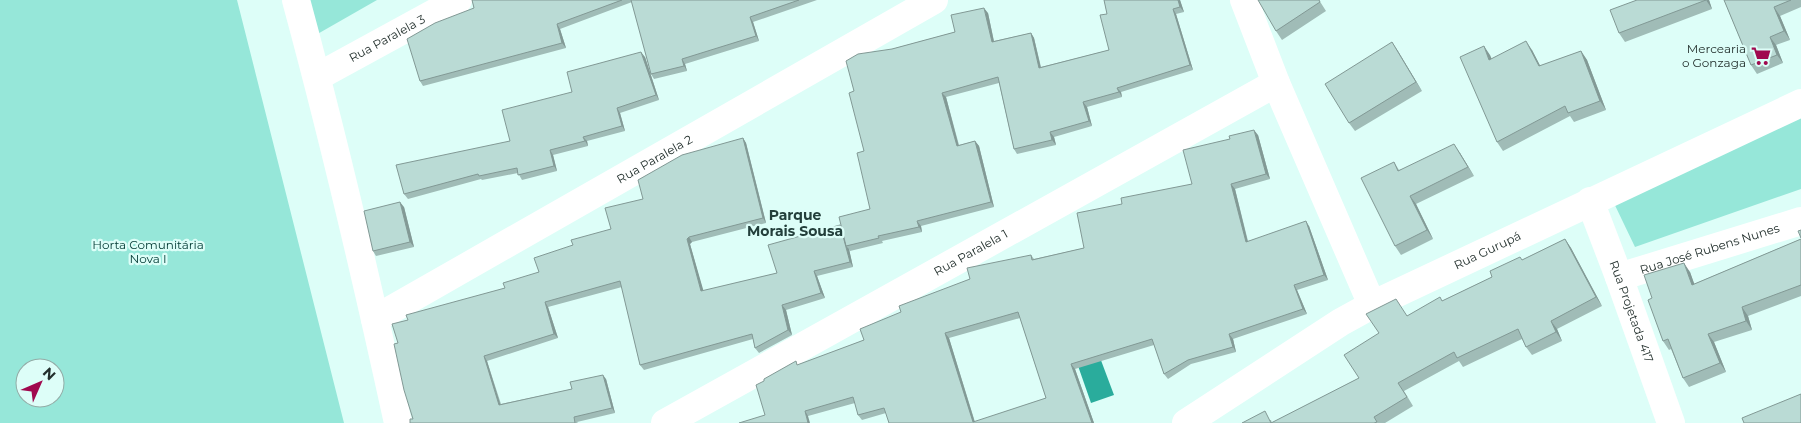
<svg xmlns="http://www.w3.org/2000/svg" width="1801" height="423" viewBox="0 0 1801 423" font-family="Montserrat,sans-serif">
<rect width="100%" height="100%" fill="#ddfef8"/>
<path fill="#96e7d9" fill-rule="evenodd" d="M0,0H237L344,423H0ZM25,368H55V398H25Z
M304,0H377L314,36Z
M1801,108V189L1635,247L1611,197Z"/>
<path fill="#2aac9c" d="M1099,355L1114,395L1091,403L1077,363Z"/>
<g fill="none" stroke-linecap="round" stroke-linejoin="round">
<g stroke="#fff" stroke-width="28">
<path d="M296,0C334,140 367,281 398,423"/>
<path d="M1244,0L1276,83L1372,305"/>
<path id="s1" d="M317,77L458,0"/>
<path id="s2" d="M1590,201L1619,277L1671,423"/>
<path id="s3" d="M1619,277L1801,221"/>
<path id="s4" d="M375,319L934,0"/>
<path id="s5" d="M665,423L1276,83"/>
<path id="s6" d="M1186,423L1341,322L1372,305L1801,103"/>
</g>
</g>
<path fill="#a0bcb7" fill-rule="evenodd" d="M472,0H817L753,22L759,41L685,64L687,71L654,79L651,74L632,2L560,29L566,48L423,86L420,81L474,8Z
M1104,0H1180L1184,12L1176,14L1193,70L1121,92L1122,97L1087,107L1092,126L1054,137L1056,145L1017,154L1014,149L999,83L946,97L959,145L975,141L979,146L994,207L921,226L922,232L882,241L883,243L850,251L849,249L853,267L817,276L825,298L786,310L792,335L759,353L755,348L753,339L644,370L640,365L622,287L548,307L558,338L487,361L501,404L572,389L606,379L615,413L577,422L578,423H410L413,419L398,343L408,320L505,288L539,272L573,245L611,229L643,199L743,138L746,143L766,223L692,242L690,244L703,291L777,273L842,227L870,209L864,151L854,91L892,49L955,32L988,13L994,41L1031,33L1034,38L1041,67L1109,50L1107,14Z
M1319,0L1326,11L1282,40L1276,31Z
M1637,0H1709L1712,9L1625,42L1619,33Z
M1724,0H1801V7L1780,16L1790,40L1776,45L1783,63L1757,74L1751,65Z
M1392,42L1422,91L1355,131L1349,123Z
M1532,50L1540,66L1581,51L1587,60L1606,110L1574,122L1570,116L1503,151L1497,142L1490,55L1491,59Z
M645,57L659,100L620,113L625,131L587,141L588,146L553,155L557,171L522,180L518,173L482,180L481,179L408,199L404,194L510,141L572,92Z
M1258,135L1270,179L1235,189L1248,241L1309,226L1328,280L1297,290L1307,314L1233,339L1236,352L1191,364L1168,379L1164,374L1154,345L1075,369L1094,423H889L886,413L862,420L858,415L855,403L808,416L765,415L764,381L799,365L864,340L901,312L970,279L1031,255L1034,259L1084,248L1122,204L1192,184ZM1020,318L1046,398L975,422L949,338Z
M1460,153L1474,176L1416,204L1433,239L1401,255L1395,246L1394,162L1399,170Z
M404,207L414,247L376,256L373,251Z
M1565,239L1571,248L1602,306L1557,329L1562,341L1532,355L1526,347L1522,339L1463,367L1459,361L1404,391L1413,406L1385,423H1242L1271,420L1272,423L1359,378L1407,316L1442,301L1492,277L1522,260Z
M1801,239V296L1748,316L1752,330L1714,342L1726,372L1689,387L1683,378L1671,349L1669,350L1663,341L1652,298L1690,272L1694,284Z"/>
<path fill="#829995" d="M1178,0H1180L1184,12L1180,7Z
M1706,0H1709L1712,9Z
M1774,7L1780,16L1790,40L1784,31Z
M984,8L988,13L995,47L992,42Z
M1173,9L1176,14L1193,70L1190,65Z
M750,17L753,22L759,41L756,36Z
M557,24L560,29L566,48L562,43Z
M1031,33L1034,38L1042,73L1039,68Z
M1770,37L1776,45L1783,63L1777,55Z
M1526,41L1532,50L1545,75L1539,66Z
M1392,42L1398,51L1422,91L1416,82Z
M1484,46L1490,55L1496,69L1489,60Z
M1581,51L1587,60L1606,110L1600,101Z
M641,52L645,57L659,100L656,95Z
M682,59L685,64L687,71L684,66Z
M1117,88L1121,92L1122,97L1119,92Z
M942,93L946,97L960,151L957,146Z
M1083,102L1087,107L1092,126L1089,121Z
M617,108L620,113L625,131L622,126Z
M1254,130L1258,135L1270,179L1266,174Z
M1050,132L1054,137L1056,145L1052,140Z
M583,137L587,141L588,146L585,141Z
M743,138L746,143L766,223L763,218Z
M975,141L979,146L994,207L991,202Z
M1454,144L1460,153L1474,176L1468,167Z
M550,150L553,155L557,171L554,166Z
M1231,184L1235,189L1249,247L1246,242Z
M1410,196L1416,204L1433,239L1427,230Z
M400,202L404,207L414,247L410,242Z
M917,221L921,226L922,232L919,227Z
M1306,221L1309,226L1328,280L1324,275Z
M840,225L844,230L846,246L849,249L853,267L850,262Z
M689,237L692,242L690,244L705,296L701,291L687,239Z
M1565,239L1571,248L1602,306L1596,297Z
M1684,263L1690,272L1698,294L1692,285Z
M814,271L817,276L825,298L821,293Z
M1294,285L1297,290L1307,314L1303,309Z
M545,302L548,307L558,338L554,334Z
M782,305L786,310L792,335L788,330Z
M1742,307L1748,316L1752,330L1746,321Z
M1551,321L1557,329L1562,341L1556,332Z
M945,333L949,338L975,423H973Z
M1229,334L1233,339L1236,352L1233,347Z
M1708,334L1714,342L1726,372L1720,363Z
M484,356L487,361L502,410L499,405Z
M1071,364L1075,369L1094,423H1092Z
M603,375L606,379L615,413L612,408Z
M805,411L808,416L810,423H808Z"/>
<path fill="#badbd5" stroke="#829995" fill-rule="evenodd" d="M472,0H622L557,24L562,43L420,81L407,39L435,23L474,8Z
M631,0H799L750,17L756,36L682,59L684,66L651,74Z
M1104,0H1178L1180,7L1173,9L1190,65L1117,88L1119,92L1083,102L1089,121L1050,132L1052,140L1014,149L998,77L942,93L957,146L975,141L991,202L917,221L919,227L878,236L879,238L846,246L839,217L870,209L857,153L864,151L849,93L854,91L846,61L858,54L892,49L955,32L951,15L984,8L992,42L1031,33L1039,68L1109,50L1100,15L1107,14Z
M1258,0H1319L1320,2L1276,31Z
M1637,0H1706L1619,33L1610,10Z
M1724,0H1791L1774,7L1784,31L1770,37L1777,55L1751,65Z
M1526,41L1539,66L1581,51L1600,101L1568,113L1565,106L1497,142L1460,57L1484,46L1489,60Z
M1392,42L1416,82L1349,123L1325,84Z
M641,52L656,95L617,108L622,126L583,137L585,141L550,150L554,166L518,175L517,168L479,176L478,174L404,194L396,165L510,141L502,110L572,92L567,72Z
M1254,130L1266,174L1231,184L1246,242L1306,221L1324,275L1294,285L1303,309L1229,334L1233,347L1188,360L1164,374L1152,339L1071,364L1092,423H889L884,408L858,415L853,397L805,411L808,423H739L765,415L756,385L764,381V379L796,361L797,365L864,340L860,329L901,312L899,306L970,279L967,268L1031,255L1032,260L1084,248L1077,213L1122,204L1121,198L1192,184L1183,150L1230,139L1229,136ZM1018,312L1046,398L973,422L945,333Z
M743,138L763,218L689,237L687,239L701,291L777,273L768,245L840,225L850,262L814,271L821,293L782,305L788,330L755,348L752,334L640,365L620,281L545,302L554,334L484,356L499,405L572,389L570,382L603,375L612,408L574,417L575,423H410V419H413L404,390L394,344L398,343L392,324L408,320L406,315L505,288L503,283L539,272L534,258L573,245L571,240L611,229L605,208L643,199L638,180L682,155Z
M1454,144L1468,167L1410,196L1427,230L1395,246L1361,178L1394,162L1398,171Z
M400,202L410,242L373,251L364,211Z
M1801,230V238L1798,231Z
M1565,239L1596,297L1551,321L1556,332L1526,347L1518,329L1457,358L1454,352L1398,383L1407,397L1374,417L1377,422L1374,423H1271L1359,378L1344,355L1379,333L1366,314L1396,299L1407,316L1440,297L1442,301L1492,277L1490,271L1520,257L1522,260Z
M1801,239V285L1742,307L1746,321L1708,334L1720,363L1683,378L1668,339L1663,341L1648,300L1652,298L1644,275L1684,263L1692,285Z
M1801,394V423H1744L1742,418Z
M1265,411L1271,423H1242Z"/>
<defs>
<symbol id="supermarket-bare" viewBox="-9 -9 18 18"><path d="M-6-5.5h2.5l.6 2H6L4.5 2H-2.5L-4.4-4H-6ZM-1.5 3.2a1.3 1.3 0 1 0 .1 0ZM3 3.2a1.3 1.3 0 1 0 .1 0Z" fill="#a0094e" stroke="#ddfef8" stroke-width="2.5" paint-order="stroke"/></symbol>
</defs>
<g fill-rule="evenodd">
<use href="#supermarket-bare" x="1747" y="42" width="28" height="28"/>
</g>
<g text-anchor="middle" stroke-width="4.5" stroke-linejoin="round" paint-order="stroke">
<g font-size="12" fill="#23302d" stroke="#ddfef8">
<text dy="4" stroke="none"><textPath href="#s1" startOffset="80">Rua Paralela 3</textPath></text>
<text dy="4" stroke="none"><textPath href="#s4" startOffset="322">Rua Paralela 2</textPath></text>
<text dy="4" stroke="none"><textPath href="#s3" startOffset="95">Rua José Rubens Nunes</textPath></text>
<text dy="4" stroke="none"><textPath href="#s6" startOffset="348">Rua Gurupá</textPath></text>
<text dy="4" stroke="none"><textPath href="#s5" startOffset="350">Rua Paralela 1</textPath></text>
<text dy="4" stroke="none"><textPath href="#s2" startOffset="118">Rua Projetada 417</textPath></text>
</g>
<g font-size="12" fill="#23302d" stroke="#ddfef8" text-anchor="end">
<text x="1746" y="53">Mercearia<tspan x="1746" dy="14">o Gonzaga</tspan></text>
</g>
<g font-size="12" fill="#003933" stroke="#ddfef8">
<text x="148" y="249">Horta Comunitária<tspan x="148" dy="14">Nova I</tspan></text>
</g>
<g font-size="14" font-weight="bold" fill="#233f3b" stroke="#ddfef8">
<text x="795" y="220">Parque<tspan x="795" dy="16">Morais Sousa</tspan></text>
</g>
</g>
<g transform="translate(40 383) rotate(45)"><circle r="24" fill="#ddfef8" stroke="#93aca7"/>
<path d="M0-4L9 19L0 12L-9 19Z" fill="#a0094e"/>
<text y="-8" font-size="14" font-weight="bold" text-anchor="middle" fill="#23302d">N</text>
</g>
</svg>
